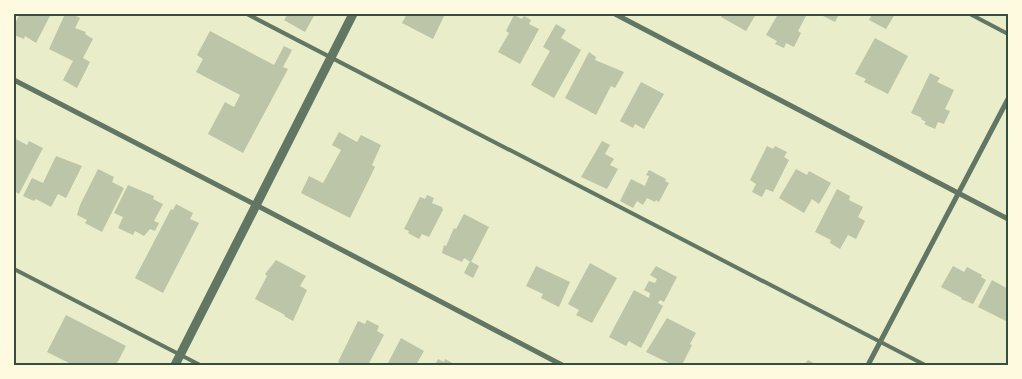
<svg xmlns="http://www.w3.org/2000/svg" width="1022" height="379" viewBox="0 0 1022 379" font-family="'PT Sans',sans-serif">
<rect width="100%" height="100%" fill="#e9edc9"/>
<path fill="#bcc5a7" d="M20,14H51L36,43L25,36L24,39L14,35V25Z
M65,14H72L80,18L75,28L86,32L85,34L93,39L83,58L90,62L77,88L63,80L73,61L49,49Z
M288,14H315L305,32L284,20Z
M407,14H445L433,39L402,23Z
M723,14H756L746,31L721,17Z
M778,14H807L798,31L801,33L794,47L786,43L784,48L775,44L777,41L766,35Z
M819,14H839L835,22Z
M872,14H895L886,29L869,20Z
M514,15L522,19L524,16L531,20L529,24L539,29L520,64L498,52L509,33L506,31Z
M556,24L566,30L561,38L581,50L554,98L531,85L550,51L543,47Z
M210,31L274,65L284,46L292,50L283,67L288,69L243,153L208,134L225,102L234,107L240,95L196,72L203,59L197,55Z
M875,38L908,56L888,94L864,82L866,79L855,74Z
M589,52L596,57L595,60L624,72L615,88L611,86L596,115L565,98Z
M930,73L940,78L937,82L954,90L945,109L950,111L944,124L938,122L935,129L924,124L926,122L921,119L922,118L911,113Z
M641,82L664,94L644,129L635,124L633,128L620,121Z
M339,132L357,142L361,135L381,145L372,165L375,167L350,218L301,193L309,176L323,183L341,150L332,145Z
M14,138L27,145L29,141L43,148L19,194L14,191Z
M602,141L610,145L605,154L614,159L610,165L618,169L607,189L581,177Z
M767,146L773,149L775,146L787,152L784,157L789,160L773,192L766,189L762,197L752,192L756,184L750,180Z
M56,156L82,166L66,198L58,194L51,207L36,199L34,201L23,196L32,178L43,183Z
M98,169L114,177L112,182L124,188L102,232L85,223L87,220L77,215L80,205Z
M796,169L807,175L809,171L831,183L819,204L812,199L804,213L779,198Z
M649,170L666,179L665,181L669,183L659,202L656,200L655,202L647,198L643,205L637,201L633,208L620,201L631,179L645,186L649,176L646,175Z
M128,185L154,196L153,199L163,204L154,221L159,223L155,231L150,229L144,236L135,231L133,235L118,228L123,217L114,213Z
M837,189L850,196L849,200L863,207L858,217L865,221L856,239L848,235L840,249L830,243L831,240L815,232Z
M427,195L434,198L432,203L442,207L443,210L429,237L422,234L419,239L408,233L409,231L404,229L420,197L425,199Z
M176,204L193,213L190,219L199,223L163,293L135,278L171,209L173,210Z
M464,214L489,227L471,262L464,258L462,262L442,253L444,245L446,246L454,228L456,229Z
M276,260L306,276L300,286L307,290L293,321L284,316L285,315L255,299L267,276L265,274Z
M470,261L479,266L473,278L464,273Z
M590,263L617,278L592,323L576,315L579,310L568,304Z
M536,266L570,282L559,307L541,298L543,294L526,286Z
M656,266L677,277L664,302L660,300L658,303L663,306L641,348L629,341L626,346L609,337L634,290L649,298L650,293L644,290L649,281L655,283L657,279L650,275Z
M953,266L964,272L967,267L982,275L981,277L986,280L973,304L961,299L962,298L941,287Z
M992,280L1008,289V322L978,307Z
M66,315L126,346L116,365H73L47,352Z
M667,318L696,333L690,344L692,345L682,365H673L646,352Z
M367,320L379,326L377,331L384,335L368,365H345L338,362L358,321L365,324Z
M401,338L424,351L416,365H387Z
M438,359L444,362L445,359L456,365H435Z
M808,360L817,365H804Z"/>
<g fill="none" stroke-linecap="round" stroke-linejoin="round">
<path stroke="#617663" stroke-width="4" d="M247,14L925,365
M970,14L1008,34
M14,269L200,365"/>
<path stroke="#617663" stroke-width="5" d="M615,14L1008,219
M14,80L256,205L562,365
M868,365L1008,99"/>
<path stroke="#617663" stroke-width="9" d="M175,365L353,14"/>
</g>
<rect width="1022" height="379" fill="none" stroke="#fefae0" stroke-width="30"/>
<rect x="15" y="15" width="992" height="349" fill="none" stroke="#344e41" stroke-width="2"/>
</svg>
